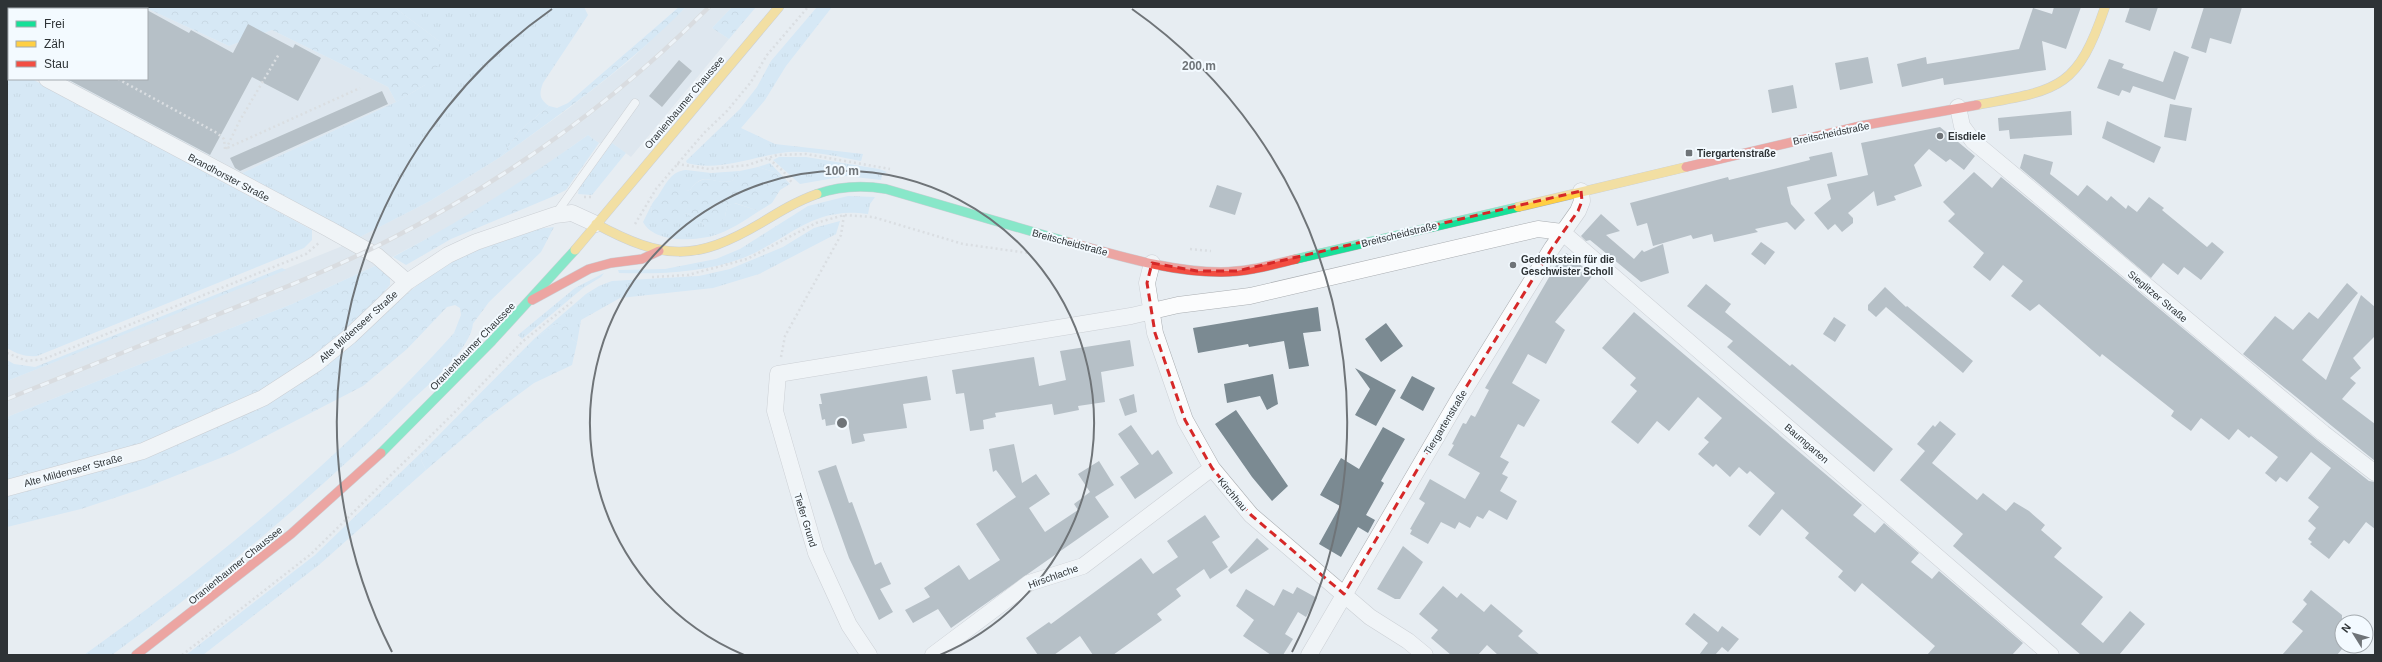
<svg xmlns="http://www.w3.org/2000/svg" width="2382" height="662" viewBox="0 0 2382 662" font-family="Helvetica,sans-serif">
<defs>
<pattern id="grass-tufts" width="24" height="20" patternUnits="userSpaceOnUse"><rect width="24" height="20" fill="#c0e2f9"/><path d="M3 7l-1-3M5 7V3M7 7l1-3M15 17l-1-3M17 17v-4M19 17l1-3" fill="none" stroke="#a5c2d6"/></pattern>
<pattern id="forest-crowns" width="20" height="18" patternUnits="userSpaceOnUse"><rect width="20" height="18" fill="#c0e2f9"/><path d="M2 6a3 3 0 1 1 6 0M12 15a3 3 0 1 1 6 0" fill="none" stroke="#a5c2d6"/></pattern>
</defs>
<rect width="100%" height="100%" fill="#e7edf2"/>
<path fill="#d3e1ea" d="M7,7H144L229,46L272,30L388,87L396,102L238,175L63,79H147V9H9V49L7,48Z
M686,7H732L712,28L729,39L631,157L612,143H599L588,135L523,181L451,226L377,265L292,304L7,417V381L340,247L430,201L502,156L568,109L629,61Z"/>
<path fill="url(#grass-tufts)" d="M394,7H584L588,15L543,83C539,94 539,99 549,106L519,131L502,156L430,201L358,238L238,175L396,102L425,85L439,41Z
M817,7H832L786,66L765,100L741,128L775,144L863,154L861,161C833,156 804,148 775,154C747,159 716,171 687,163L686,161L740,109L757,87L771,61Z
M7,66L9,67V79H32L312,230V240L304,248L37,356C26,357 17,354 7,348Z
M612,143L626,153L592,195L578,194L579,188Z
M779,157H806L879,169L887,172L882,175L881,180L846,176L800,184L773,160Z
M770,163L790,184L774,172L758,167Z
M686,170L711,173L740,171L732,181C711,185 705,169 690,190L684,191L675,188L658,196C666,184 671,171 686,170Z
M848,196L875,197L870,204L868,214C857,213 847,212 837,214C803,218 775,246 743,258C703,273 661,274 619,273L618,270L665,269L716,259L740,249L808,206Z
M734,203L759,211C744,221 729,231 712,236C693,241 654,243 643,222L652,204L651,214L679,217L686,213L706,226L725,217L727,206Z
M840,221L836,234L759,274L713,288L620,298L581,320L577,343L556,324L535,338L586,294L599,286L612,281L699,276L730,269L783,247L814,228Z
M604,273L601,277L583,288L522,339L518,335L575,288Z
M473,323C472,348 428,385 410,402C317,494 217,577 112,655H84C218,560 344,455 454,333L457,337L470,327Z
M426,448L425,455L421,460L426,470L320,564L203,655H186L315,555Z"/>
<path fill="url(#forest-crowns)" d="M144,7H394L439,41L440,63L425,85L396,102L388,87L272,30L229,46Z
M679,7H686C630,64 567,110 502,156L519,131L549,106L557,108L568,103Z
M732,7H756L729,39L712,28Z
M588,135L599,143L566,190L554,196L451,239L406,265L393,257C461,221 525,180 588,135Z
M758,167L774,172L790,184L780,190L772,203L759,211L735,203L727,206L725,217L717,225L706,226L686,213L669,225L661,227L651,214L652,204C657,196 666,186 677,188C682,189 684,191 690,190C705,170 712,185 732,181L740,171Z
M554,227L541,252L489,302L463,337H457L454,333L461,315L460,308L455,305L447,307L407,349L363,386L233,453L147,487L81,509L7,527V417L292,304L377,265L390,273V285L358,320L365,329C386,312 406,293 427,278C461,252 512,230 554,227Z
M282,268L286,270L7,381V360L14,364L35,367Z
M556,324L569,325L571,338L577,343L572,365L534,383L487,418L426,470L421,460L425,455L426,448L535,338Z"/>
<path fill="#7b8a92" d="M2054,7H2081L2066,49L2042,41L2046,70L1944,85L1943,78L1902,87L1897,64L1926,57L1927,64L2019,49L2033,8L2052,14Z
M2130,7H2158L2150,31L2125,22Z
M2204,7H2242L2231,44L2210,38L2206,53L2191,48Z
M147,10L189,33L191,30L233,53L248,24L293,48L295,44L321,58L298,101L252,77L210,155L67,79H147Z
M2174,51L2189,57L2175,100L2133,86L2130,93L2122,90L2119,96L2097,88L2109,59L2124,64L2122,68L2163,82Z
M1868,57L1873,83L1840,90L1835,63Z
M679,60L692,71L662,107L649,96Z
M1793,85L1797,108L1772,113L1768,90Z
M382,91L388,104L240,171L235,168L230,158Z
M2170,104L2192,108L2186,141L2164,137Z
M2071,111L2072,135L2010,139L2009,130L1999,131L1998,118Z
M2107,121L2161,147L2154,163L2102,138Z
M1940,127L1975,156L1964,170L1950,159L1946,162L1929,149L1914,165L1922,186L1894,196L1896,200L1877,206L1874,191L1848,213L1853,218V223L1842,232L1835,224L1828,230L1814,213L1831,199L1827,184L1868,175L1861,143Z
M1832,152L1837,176L1787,187L1791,204L1805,220L1795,230L1787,222L1755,229L1758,232L1714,242L1712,234L1693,239L1691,235L1653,246L1647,223L1637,226L1630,203L1728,177L1729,180L1810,160L1809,157Z
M2024,154L2053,162L2050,174L2078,196L2087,185L2107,201L2111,196L2126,209L2128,205L2137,212L2149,197L2164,208L2162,210L2207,247L2212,242L2224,252L2201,280L2184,267L2178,275L2163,263L2151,278L2020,168Z
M1974,172L1992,188L2001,177L2317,440L2369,481L2375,482V529L2366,522L2349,544L2344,540L2329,559L2310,544L2312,542L2308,539L2316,528L2308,521L2319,507L2308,498L2331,468L2311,452L2287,482L2280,477L2276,482L2265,473L2278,457L2251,436L2249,438L2238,429L2229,440L2201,418L2191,431L2171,416L2174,411L2102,354L2100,357L2039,304L2030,311L2011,296L2023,281L2003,265L1990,281L1973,267L1984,253L1948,221L1955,214L1943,202Z
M1217,185L1242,193L1235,215L1209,207Z
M1601,214L1620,231L1606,235L1634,259L1642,250L1644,252L1663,244L1669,273L1641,282L1590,240L1586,241L1581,236Z
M1761,242L1775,252L1765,265L1751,254Z
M1566,253L1593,275L1555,322L1565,330L1546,364L1528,354L1512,383L1540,400L1524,427L1518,424L1500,457L1509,462L1502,474L1508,477L1500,491L1517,501L1507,520L1489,510L1483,519L1477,516L1470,528L1459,522L1455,529L1441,522L1428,544L1410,534L1412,530L1410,529L1425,503L1419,499L1430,479L1465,499L1480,473L1448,455L1454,445L1452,444L1463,423L1466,424L1471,415L1475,417L1489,390L1485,388L1555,267Z
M2347,283L2358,293L2302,360L2326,380L2361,295L2375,307V336L2353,358L2361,368L2350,378L2356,383L2342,399L2375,424V461L2243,354L2275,316L2293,330L2309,312L2318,319Z
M1706,284L1731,304L1725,312L1790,366L1792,364L1893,449L1874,472L1727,347L1733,341L1687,306Z
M1885,287L1906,307L1907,306L1973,361L1963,373L1886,307L1876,317L1868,310V305Z
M1318,307L1321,331L1303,333L1309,366L1289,369L1284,341L1249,347L1248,344L1198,353L1193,328Z
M1634,312L1862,505L1853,515L1875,533L1884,523L1919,553L1911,562L1932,579L1939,571L2023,643L2012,655H1927L1935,646L1862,583L1855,592L1838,577L1843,571L1805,538L1809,533L1782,509L1760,536L1748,526L1775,493L1750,471L1747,474L1739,467L1730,477L1716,464L1713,467L1698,454L1709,442L1704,438L1722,418L1698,397L1669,431L1657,421L1638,444L1611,422L1637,391L1630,385L1636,378L1602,348Z
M1834,317L1846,325L1835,342L1823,334Z
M1386,323L1403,346L1381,362L1365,339Z
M1130,340L1134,366L1101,372L1105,402L1078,406L1079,410L1054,415L1052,404L995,413L996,417L983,420L984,429L970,431L964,393L956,394L952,370L1034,357L1039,386L1066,380L1060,351Z
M1355,368L1396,390L1376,426L1355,415L1370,389Z
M1273,374L1278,404L1267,410L1260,396L1227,403L1224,384Z
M927,376L931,400L903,404L907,428L863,434L865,441L852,444L848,422L826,426L825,419L822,420L819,404H822L820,394Z
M1412,376L1435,388L1423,411L1400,398Z
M1134,394L1137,412L1125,416L1119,399Z
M1236,410L1288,486L1272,501L1252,477L1215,424Z
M1940,421L1956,434L1932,463L1977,500L1983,493L2006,511L2014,502L2029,511L2045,525L2041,530L2062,548L2054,557L2103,597L2081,624L2103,643L2130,611L2145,624L2119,655H2081L1953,546L1963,534L1900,480L1925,451L1917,444L1933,425L1935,427Z
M1131,425L1152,455L1158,450L1173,473L1135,499L1120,477L1139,464L1118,434Z
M1383,427L1405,439L1381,481L1384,483L1366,515L1375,520L1368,533L1358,527L1341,557L1319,544L1340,506L1320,495L1341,458L1359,469Z
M1014,444L1022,483L1036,474L1050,494L1029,508L1045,532L1078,510L1074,504L1090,492L1078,474L1099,461L1114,485L1095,497L1109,517L951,628L938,609L913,623L905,610L930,597L924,588L959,565L969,580L1000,560L976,524L1016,497L996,470L993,472L989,449Z
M836,465L849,503L852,502L875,565L881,562L891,584L880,589L893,612L879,620L849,558L818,471Z
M1205,515L1220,537L1212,542L1228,567L1210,579L1204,569L1176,589L1181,596L1157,614L1162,620L1113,655H1093L1080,636L1054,655H1038L1026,638L1049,622L1051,624L1141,558L1153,574L1178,557L1167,541Z
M1257,538L1269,549L1231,574L1228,570Z
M1403,546L1423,562L1400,599H1395L1377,589Z
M1443,586L1457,598L1461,593L1484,612L1491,604L1523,631L1518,636L1540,655H1498L1487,645L1478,655H1451L1431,638L1438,630L1419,614Z
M1297,587L1317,598L1306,617L1298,612L1285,634L1293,639L1283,655H1271L1243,636L1254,620L1236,606L1246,589L1274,606L1283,589L1293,594Z
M2311,590L2342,615V649L2337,655H2282L2303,631L2292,622L2307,604L2303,600Z
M1694,613L1718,632L1722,626L1739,639L1728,652L1722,647L1715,655H1699L1708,643L1685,624Z"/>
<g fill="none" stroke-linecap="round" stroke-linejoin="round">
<defs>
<path id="lane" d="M555,215L635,103"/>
<path id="street" d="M7,57L9,58
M47,79L329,229L377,256L407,282
M1958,107L1962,126L1973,141L2323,433L2375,473
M1152,263L1147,283L1155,333L1185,420L1212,468L1251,515L1370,617L1408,641L1425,655
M7,488L143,451L263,398L317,363L350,336L407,282L448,255L476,242L555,215L572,213L596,224
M869,655L849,625L816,553L775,411L778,374L1131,316L1178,305L1250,296L1538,229L1562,232L2051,655
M933,655L1029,583L1083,566L1212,468
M1309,655L1460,397L1552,248L1578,211L1582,201L1581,191"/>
<path id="fast" d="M817,194C840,186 862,185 886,189L1068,242
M1296,259L1518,207
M381,453L492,341L575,250"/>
<path id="slow" d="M1977,105C2058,90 2077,90 2105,7
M1518,207L1686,167
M596,224C663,260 695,262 761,223C779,212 797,201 817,194
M575,250L779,7"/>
<path id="jam" d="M1686,167L1860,126L1977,105
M1068,242C1117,255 1169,272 1221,272C1247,272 1271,265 1296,259
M532,300L589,269L611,263L642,259L659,251
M136,655L291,534L381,453"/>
</defs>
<use href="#lane" stroke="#a9adb1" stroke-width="9"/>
<use href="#street" stroke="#a9adb1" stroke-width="17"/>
<use href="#fast" stroke="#a9adb1" stroke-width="10"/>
<use href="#slow" stroke="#a9adb1" stroke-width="10"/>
<use href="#jam" stroke="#a9adb1" stroke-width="10"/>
<path stroke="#c9ccce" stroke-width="2.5" stroke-dasharray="2 3" stroke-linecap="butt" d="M7,19L9,20
M118,79L217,133L224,139L225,149L360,88
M226,149L239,122L279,54
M769,159L783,171L793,184
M677,164L709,169L748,165L777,155L806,154L890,169
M584,197H593
M635,224L656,189L704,133L727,111L751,82L767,55L808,7
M1190,249L1211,251
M652,277L688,275L747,259L816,223L844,215L873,217L963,244L1028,253
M7,353L27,361L44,359L306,254L320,242
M781,357L785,336L841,235L844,215
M182,655L311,554L465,402L522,342L572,302"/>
<use href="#lane" stroke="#fbfcfd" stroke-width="8"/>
<use href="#street" stroke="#fbfcfd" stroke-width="16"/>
<use href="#fast" stroke="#16e098" stroke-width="9"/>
<use href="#slow" stroke="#ffcf43" stroke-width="9"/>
<use href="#jam" stroke="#f24e42" stroke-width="9"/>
<defs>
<path id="rail" d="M7,399C78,371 148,342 219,314C276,291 333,269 387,241C506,180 615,102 709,7"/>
</defs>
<use href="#rail" stroke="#c7c8c9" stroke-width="4.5"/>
<use href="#rail" stroke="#f3faff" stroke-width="3" stroke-dasharray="9" stroke-linecap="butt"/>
</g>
<path d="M0 0H2382V662H0ZM1581,191L1582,201L1578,211L1552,248L1460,397L1344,594L1251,515L1212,468L1185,420L1155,333L1147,283L1152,263L1197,271H1237Z" fill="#e7edf2" fill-opacity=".55" fill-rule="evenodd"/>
<path fill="none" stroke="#d62828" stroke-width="3" stroke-dasharray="8 5" stroke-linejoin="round" d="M1581,191L1582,201L1578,211L1552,248L1460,397L1344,594L1251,515L1212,468L1185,420L1155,333L1147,283L1152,263L1197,271H1237Z"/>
<g fill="none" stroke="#6f7478" stroke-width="2">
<path d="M744 655A252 252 0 1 1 940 655"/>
<path d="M392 652A505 505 0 0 1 552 9M1132 9A505 505 0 0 1 1292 652"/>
</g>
<g fill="#6f7478" stroke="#f3faff" stroke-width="1.5">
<circle cx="1940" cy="136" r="4"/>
<rect x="1685" y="149" width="8" height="8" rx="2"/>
<circle cx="1513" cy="265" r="4"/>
</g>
<g text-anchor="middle" stroke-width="4" stroke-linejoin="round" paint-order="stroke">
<g font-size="10" fill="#2e3336" stroke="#f3faff">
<text transform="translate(684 102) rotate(-50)" y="4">Oranienbaumer Chaussee</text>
<text transform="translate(1831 133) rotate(-12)" y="4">Breitscheidstraße</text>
<text transform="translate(229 177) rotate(28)" y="4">Brandhorster Straße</text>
<text transform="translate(1399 234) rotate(-14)" y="4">Breitscheidstraße</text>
<text transform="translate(1070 242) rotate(15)" y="4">Breitscheidstraße</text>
<text transform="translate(2158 296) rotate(40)" y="4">Sieglitzer Straße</text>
<text transform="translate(358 326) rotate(-42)" y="4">Alte Mildenseer Straße</text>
<text transform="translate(472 346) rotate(-46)" y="4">Oranienbaumer Chaussee</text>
<text transform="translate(1445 422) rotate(-59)" y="4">Tiergartenstraße</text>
<text transform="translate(1807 443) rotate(41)" y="4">Baumgarten</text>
<text transform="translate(73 470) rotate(-15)" y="4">Alte Mildenseer Straße</text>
<text transform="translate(1233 494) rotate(50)" y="4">Kirchhau</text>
<text transform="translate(806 520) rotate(73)" y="4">Tiefer Grund</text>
<text transform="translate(235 565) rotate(-39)" y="4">Oranienbaumer Chaussee</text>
<text transform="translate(1053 576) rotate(-20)" y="4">Hirschlache</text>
</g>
<g font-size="10" font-weight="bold" fill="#2e3336" stroke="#f3faff" text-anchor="start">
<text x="1948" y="140">Eisdiele</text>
<text x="1697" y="157">Tiergartenstraße</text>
<text x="1521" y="263">Gedenkstein für die<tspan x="1521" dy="12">Geschwister Scholl</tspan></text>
</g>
</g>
<circle cx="842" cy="423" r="6" fill="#6f7478" stroke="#f3faff" stroke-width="2"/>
<g font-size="12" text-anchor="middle" font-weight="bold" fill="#6f7478" stroke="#f3faff" stroke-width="4" stroke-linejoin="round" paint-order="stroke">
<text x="1199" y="70">200 m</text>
<text x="842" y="175">100 m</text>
</g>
<rect width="2382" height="662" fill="none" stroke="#2e3336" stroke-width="16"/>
<rect x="8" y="8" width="140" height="72" fill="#f3faff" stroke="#a4aaaf"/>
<rect x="16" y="21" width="20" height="6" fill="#16e098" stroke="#a4aaaf"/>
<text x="44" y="28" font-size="12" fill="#2e3336">Frei</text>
<rect x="16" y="41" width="20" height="6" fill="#ffcf43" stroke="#a4aaaf"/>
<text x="44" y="48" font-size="12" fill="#2e3336">Zäh</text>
<rect x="16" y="61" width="20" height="6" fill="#f24e42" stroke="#a4aaaf"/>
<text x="44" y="68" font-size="12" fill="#2e3336">Stau</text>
<g transform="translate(2354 634) rotate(307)"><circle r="19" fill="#f3faff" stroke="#a4aaaf"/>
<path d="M0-3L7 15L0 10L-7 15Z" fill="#6f7478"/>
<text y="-6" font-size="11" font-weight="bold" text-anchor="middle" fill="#2e3336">N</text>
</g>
</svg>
